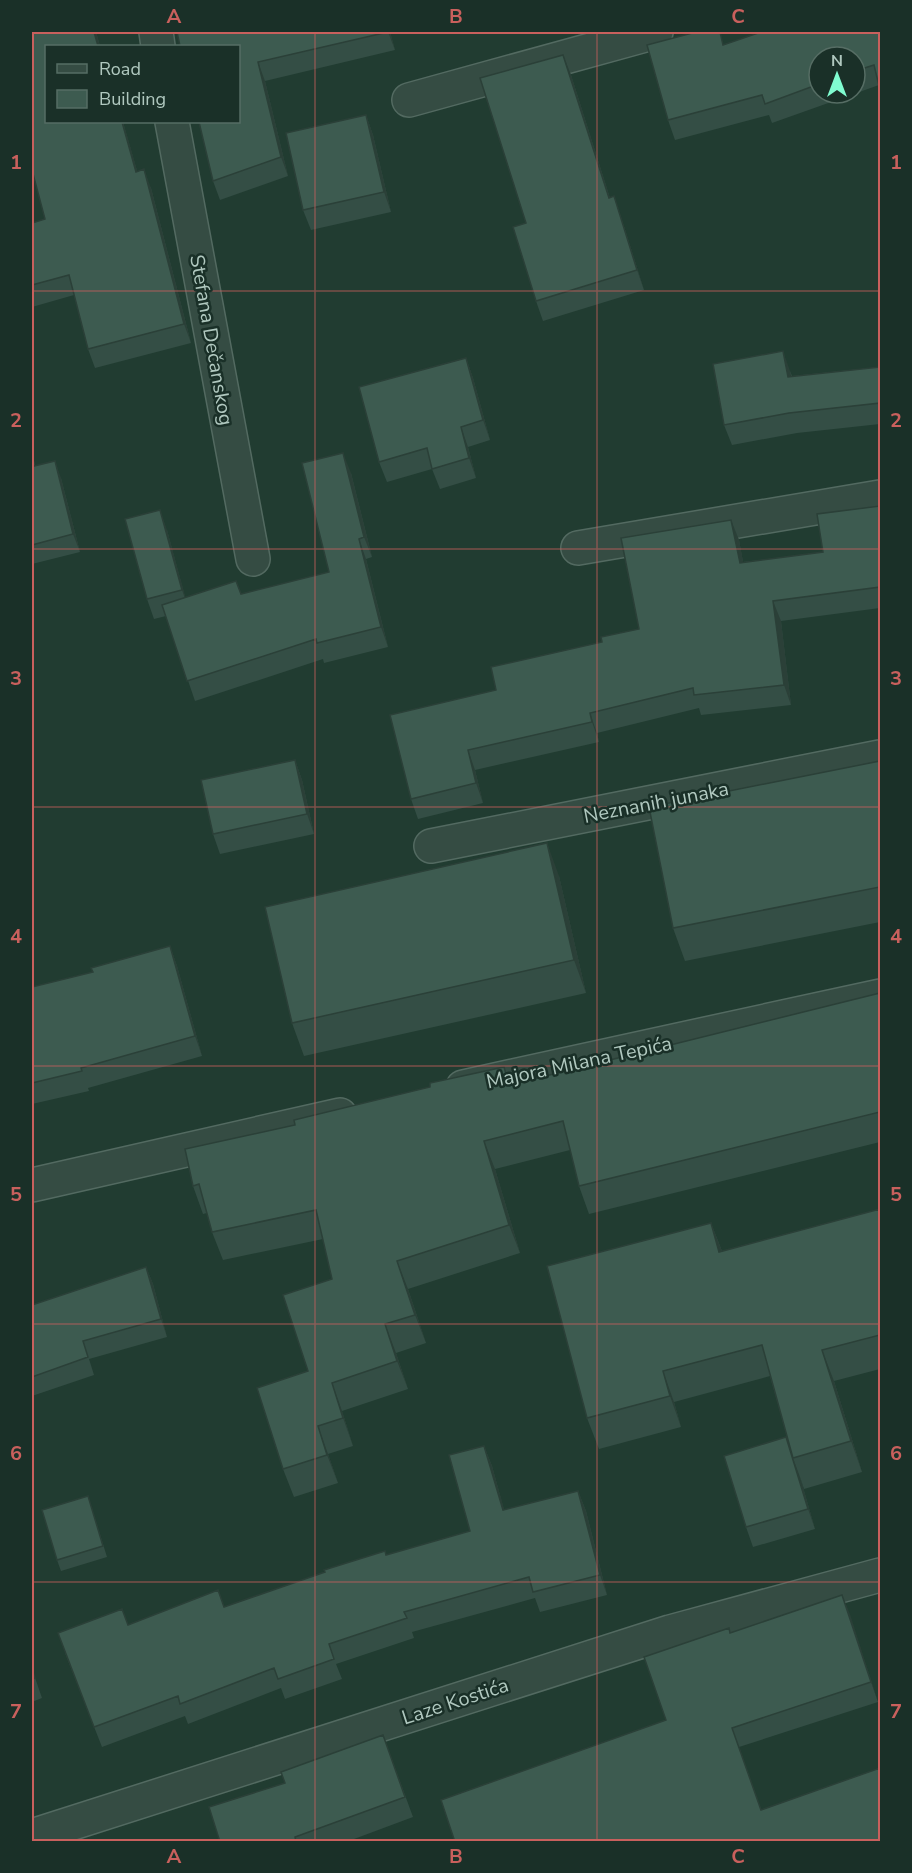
<svg xmlns="http://www.w3.org/2000/svg" width="912" height="1873" viewBox="0 0 912 1873" font-family="'Nunito Sans',sans-serif">
<rect width="100%" height="100%" fill="#213c31"/>
<g fill="none" stroke-linecap="round" stroke-linejoin="round">
<defs>
<path id="minor" d="M156,32L158,46
M409,100L656,32
M172,122L253,559
M578,548L880,497
M431,846L880,757
M463,1087L880,996
M32,1185L340,1115
M32,1836L670,1632L880,1575"/>
</defs>
<use href="#minor" stroke="#536a61" stroke-width="36"/>
<use href="#minor" stroke="#354c43" stroke-width="33"/>
</g>
<path fill="#344e45" fill-rule="evenodd" d="M32,32H96L100,46L46,122H123L137,171L151,188L191,343L95,368L88,349L74,295L32,307V223L45,219Z
M177,32H390L395,50L265,81L288,176L220,200L213,181Z
M880,32L879,85L772,123L769,115L675,140L668,120L725,45ZM819,57H855V93H819Z
M563,55L571,75L610,198L621,217L644,290L543,321L536,301L526,223Z
M366,115L373,135L391,212L311,230L303,210Z
M466,358L473,378L490,440L468,447L476,478L440,489L432,469L387,482L379,462Z
M880,367V424L797,433L732,445L724,425L790,371L792,376Z
M32,452L35,465L61,478L80,552L32,564Z
M351,473L372,557L366,559L388,647L324,663L323,659L195,701L166,616L154,619L147,599L167,530L185,597L241,594L329,572Z
M880,506V608L781,621L791,705L701,715L699,708L597,733L599,742L475,770L483,803L418,819L411,799L496,690L602,642L639,629L731,520L739,540L743,562L823,552Z
M295,760L302,780L314,834L220,854L213,834Z
M880,761V922L685,961L673,928Z
M559,876L586,993L304,1056L292,1023Z
M170,946L177,966L202,1056L88,1088L89,1091L32,1104V987L93,972Z
M880,993V1142L589,1214L579,1186L570,1150L495,1169L520,1253L408,1289L426,1343L396,1353L408,1389L342,1411L353,1446L328,1454L338,1483L294,1497L283,1469L332,1279L323,1239L223,1260L212,1232L207,1213L203,1214L193,1186L510,1084Z
M880,1209V1369L834,1381L862,1472L804,1489L800,1477L815,1529L753,1547L746,1527L789,1444L770,1376L674,1402L681,1427L599,1449L587,1418L711,1223L722,1251Z
M146,1267L153,1284L167,1337L89,1359L94,1375L32,1396V1305Z
M484,1446L492,1466L504,1510L578,1491L586,1511L607,1595L540,1612L535,1598L412,1632L414,1638L336,1664L342,1679L285,1699L281,1688L188,1724L185,1716L102,1747L65,1653L128,1625L224,1607L386,1555L470,1531Z
M88,1496L107,1557L61,1571L57,1560Z
M842,1595L878,1702L739,1747L761,1810L880,1842H455L666,1720L730,1633Z
M32,1669L42,1698L32,1702Z
M383,1735L413,1817L346,1842H220L285,1783Z"/>
<path fill="#2b4038" d="M94,32H96L100,46H98Z
M388,32H390L395,50Z
M563,55L571,75L616,218L609,198Z
M258,62L265,81L288,176L281,157Z
M366,115L373,135L391,212L384,192Z
M122,122L126,132L143,191L136,172Z
M144,169L151,188L191,343L184,324Z
M614,196L621,217L644,290L637,270Z
M783,351L790,371L796,397L788,377Z
M466,358L473,378L490,440L483,420Z
M461,427L468,447L476,478L469,458Z
M343,453L351,473L372,557L364,537Z
M55,461L61,478L80,552L73,534Z
M160,510L167,530L189,610L182,590Z
M731,520L739,540L747,583L740,563Z
M359,539L366,559L388,647L381,627Z
M773,601L781,621L791,705L784,685Z
M590,713L597,733L599,742L592,722Z
M468,750L475,770L483,803L476,783Z
M295,760L302,780L314,834L307,814Z
M547,843L559,876L586,993L574,960Z
M170,946L177,966L202,1056L195,1036Z
M484,1141L495,1169L520,1253L509,1225Z
M711,1223L723,1254L719,1252Z
M397,1261L408,1289L426,1343L415,1315Z
M146,1267L153,1284L167,1337L161,1319Z
M385,1324L396,1353L408,1389L397,1361Z
M822,1350L834,1381L862,1472L851,1441Z
M663,1371L674,1402L681,1427L670,1396Z
M332,1383L342,1411L353,1446L343,1418Z
M318,1426L328,1454L338,1483L327,1455Z
M484,1446L492,1466L510,1530L503,1510Z
M793,1458L800,1477L815,1529L808,1509Z
M578,1491L586,1511L607,1595L600,1575Z
M842,1595L850,1614L878,1702L871,1682Z"/>
<path fill="#3d5b50" stroke="#2b4038" stroke-width="1.5" d="M32,32H94L98,46H46V122H122L136,172L144,169L184,324L88,349L69,275L32,285V223L45,219L32,170Z
M177,32H388L258,62L281,157L213,181L199,122H238V46H180Z
M696,32H720L723,45L761,32H880V90L874,65L855,71V57H819V84L765,104L762,95L668,120L647,45Z
M563,55L609,198L614,196L637,270L536,301L513,227L526,223L480,78Z
M366,115L384,192L303,210L286,133Z
M783,351L788,377L880,367V403L789,413L724,425L713,364Z
M466,358L483,420L461,427L469,458L432,469L427,448L379,462L359,387Z
M343,453L364,537L359,539L381,627L317,643L316,639L187,681L162,605L236,581L241,594L329,572L302,463Z
M32,457L34,466L55,461L73,534L32,545Z
M880,506V587L773,601L784,685L694,695L693,688L590,713L592,722L468,750L476,783L411,799L390,715L496,690L491,667L602,642L601,637L639,629L621,538L731,520L740,563L823,552L817,514Z
M160,510L182,590L147,599L125,519Z
M295,760L307,814L213,834L201,780Z
M880,761V887L673,928L649,807Z
M547,843L574,960L292,1023L265,907Z
M170,946L195,1036L81,1068L82,1071L32,1083V987L93,972L91,968Z
M880,993V1112L579,1186L563,1121L484,1141L509,1225L397,1261L415,1315L385,1324L397,1361L332,1383L343,1418L318,1426L327,1455L283,1469L257,1388L308,1371L283,1295L332,1279L316,1210L212,1232L199,1184L193,1186L185,1149L295,1125L294,1120L430,1087V1083L504,1067L509,1085Z
M880,1209V1335L822,1350L851,1441L793,1458L762,1345L663,1371L670,1396L587,1418L547,1266L711,1223L719,1252Z
M146,1267L161,1319L83,1341L88,1357L32,1377V1305Z
M786,1437L808,1509L746,1527L724,1456Z
M484,1446L503,1510L578,1491L600,1575L533,1592L529,1577L404,1612L407,1618L329,1644L334,1659L278,1679L274,1668L180,1704L178,1696L94,1727L58,1633L122,1609L128,1625L218,1590L224,1607L325,1572L324,1570L385,1551L386,1555L470,1531L449,1455Z
M88,1496L103,1546L57,1560L42,1510Z
M842,1595L871,1682L732,1728L761,1810L880,1768V1842H455L441,1800L666,1720L644,1657L729,1628L730,1633Z
M32,1669L35,1678L32,1679Z
M383,1735L405,1797L295,1837L296,1842H220L209,1807L285,1783L281,1772Z"/>
<path fill="none" stroke="#c9605d" stroke-width="1.5" stroke-opacity="0.55" d="M315,32V1842M597,32V1842M32,291H880M32,549H880M32,807H880M32,1066H880M32,1324H880M32,1582H880"/>
<g text-anchor="middle" stroke-width="5" stroke-linejoin="round" paint-order="stroke">
<g font-size="20" fill="#b0c8bf" stroke="#1a3028">
<text transform="translate(212 340) rotate(80)" y="7">Stefana Dečanskog</text>
<text transform="translate(656 802) rotate(-11)" y="7">Neznanih junaka</text>
<text transform="translate(579 1062) rotate(-12)" y="7">Majora Milana Tepića</text>
<text transform="translate(455 1701) rotate(-18)" y="7">Laze Kostića</text>
</g>
</g>
<rect width="912" height="1873" fill="none" stroke="#1a3028" stroke-width="66"/>
<rect x="45" y="45" width="195" height="78" fill="#1a3028" stroke="#566d64" stroke-width="1.5"/>
<rect x="57" y="64" width="30" height="9" fill="#354c43" stroke="#566d64" stroke-width="1.5"/>
<text x="99" y="75" font-size="18" fill="#b0c8bf">Road</text>
<rect x="57" y="90" width="30" height="18" fill="#3d5b50" stroke="#566d64" stroke-width="1.5"/>
<text x="99" y="105" font-size="18" fill="#b0c8bf">Building</text>
<g transform="translate(837 75)"><circle r="28" fill="#1a3028" stroke="#566d64" stroke-width="1.5"/>
<path d="M0-4.5L10 22L0 15L-10 22Z" fill="#80fdd1"/>
<text y="-9" font-size="16" font-weight="bold" text-anchor="middle" fill="#b0c8bf">N</text>
</g>
<rect x="33" y="33" width="846" height="1807" fill="none" stroke="#c9605d" stroke-width="2"/>
<g font-size="20" text-anchor="middle" font-weight="bold" fill="#c9605d">
<text x="174" y="23">A</text>
<text x="456" y="23">B</text>
<text x="738" y="23">C</text>
<text x="16" y="169">1</text>
<text x="896" y="169">1</text>
<text x="16" y="427">2</text>
<text x="896" y="427">2</text>
<text x="16" y="685">3</text>
<text x="896" y="685">3</text>
<text x="16" y="943">4</text>
<text x="896" y="943">4</text>
<text x="16" y="1201">5</text>
<text x="896" y="1201">5</text>
<text x="16" y="1460">6</text>
<text x="896" y="1460">6</text>
<text x="16" y="1718">7</text>
<text x="896" y="1718">7</text>
<text x="174" y="1863">A</text>
<text x="456" y="1863">B</text>
<text x="738" y="1863">C</text>
</g>
</svg>
